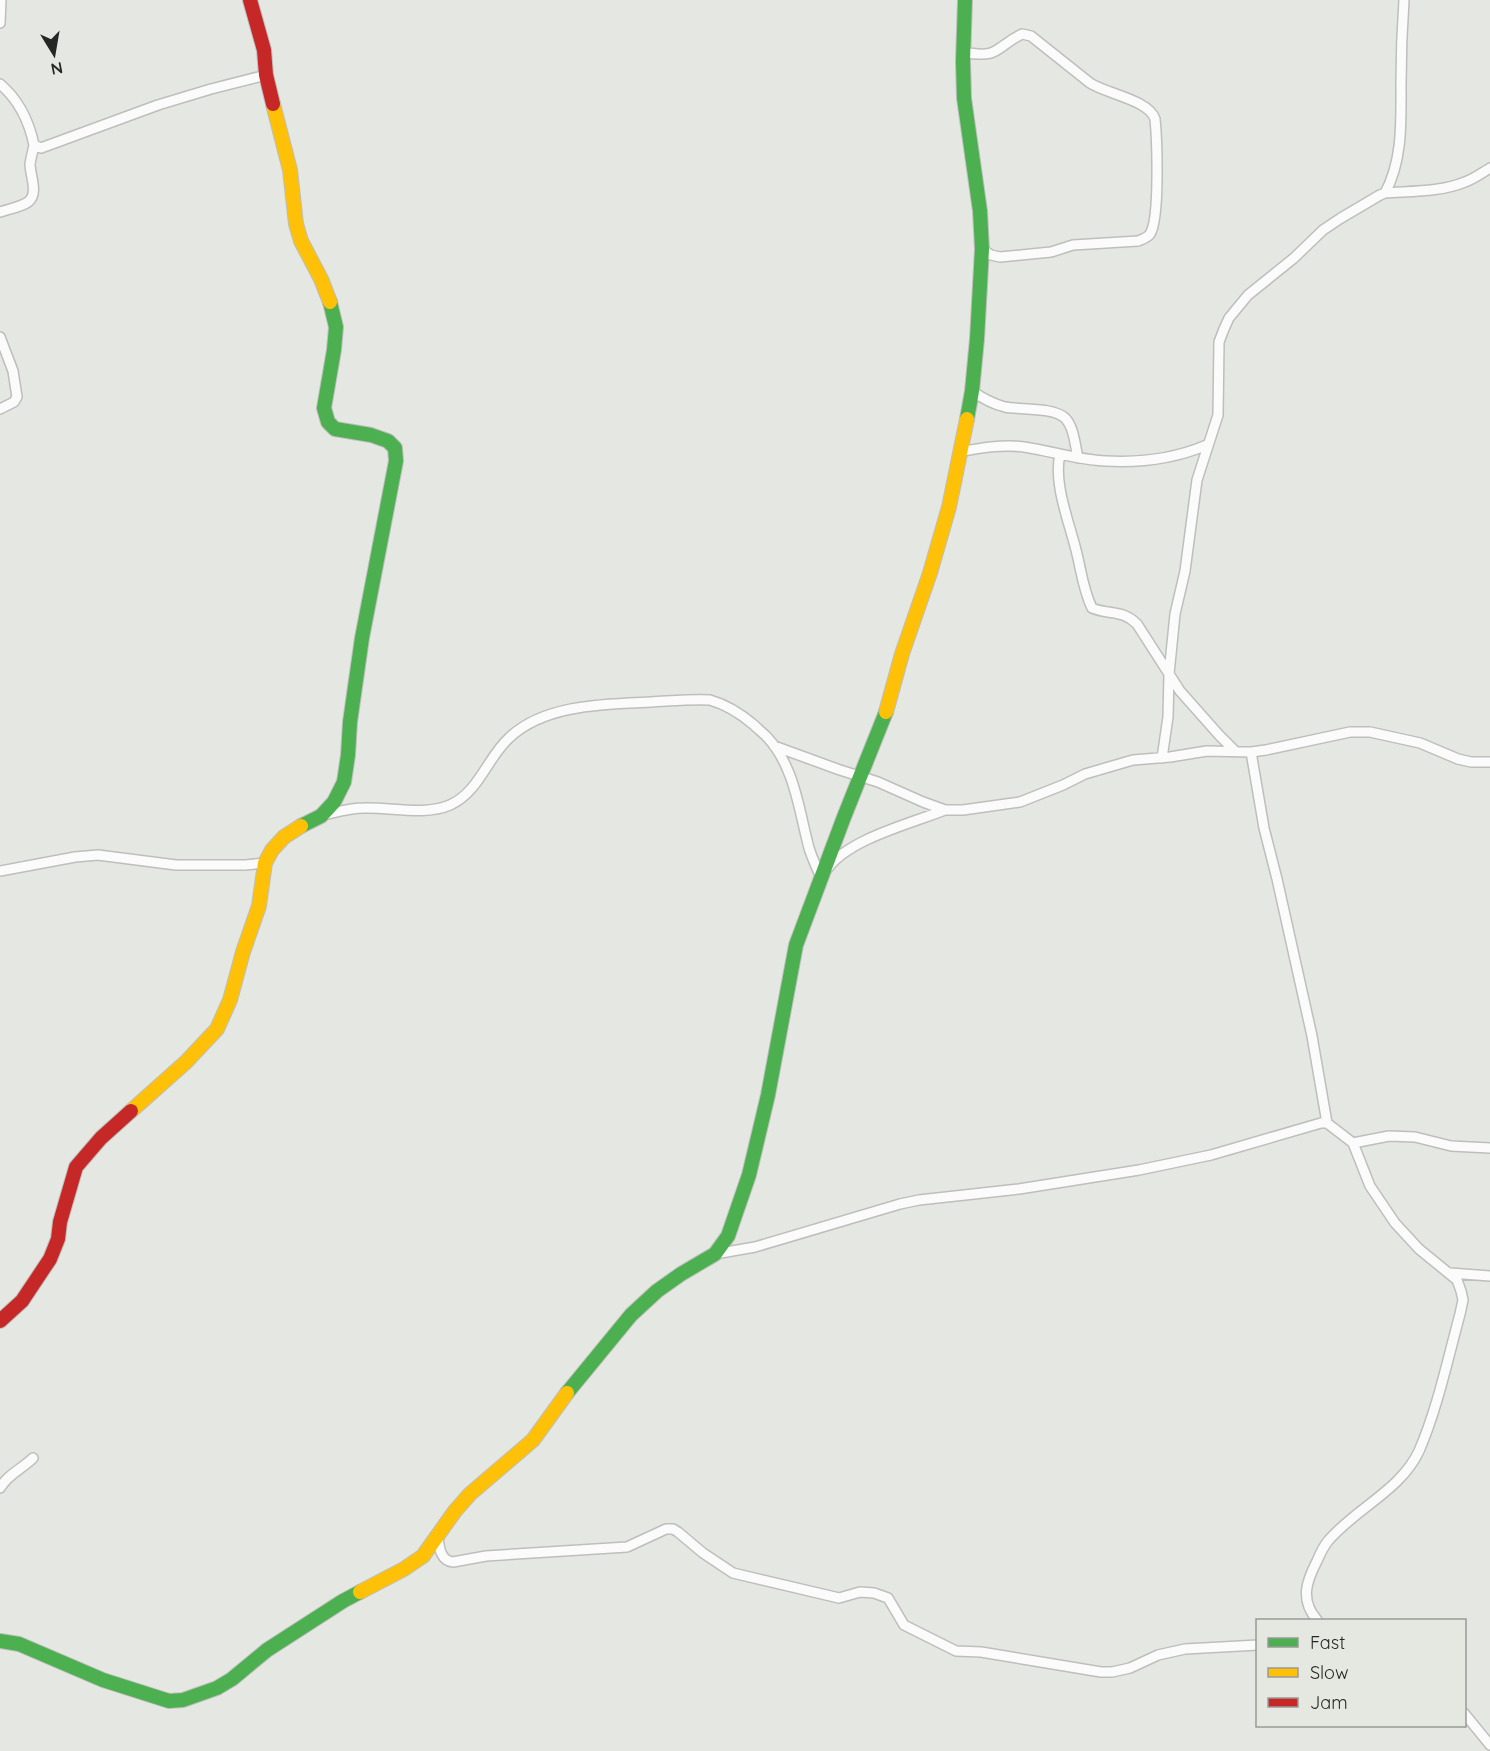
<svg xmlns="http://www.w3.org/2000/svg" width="1490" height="1751" viewBox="0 0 1490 1751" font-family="Quicksand,sans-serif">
<rect width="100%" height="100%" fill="#e5e7e2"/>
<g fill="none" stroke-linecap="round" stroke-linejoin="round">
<defs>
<path id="street" d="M0,23L1,0
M963,52C1000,59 994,48 1022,34L1031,36L1090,83C1107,94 1149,100 1155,119C1157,139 1160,219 1150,234C1147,238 1143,239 1138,241L1073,245L1051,252L1000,257L991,255L982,249
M0,84C19,100 29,121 34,145L41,148L158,105L211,89L266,75
M1385,193C1403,160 1401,120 1401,84C1401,56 1402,28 1404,0
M0,212C9,209 21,207 28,202C39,194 30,175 30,164C31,157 33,151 34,145
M0,337L13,371L17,397L14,402L0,409
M972,391C982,398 993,404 1005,407C1021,410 1053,407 1065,418C1074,427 1075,445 1078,458
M959,452C980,448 1002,444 1024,447C1051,451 1078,460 1106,461C1140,463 1176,458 1207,445
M1060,455C1053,482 1069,522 1076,550C1081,569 1083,590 1092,608C1108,615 1122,609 1137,624L1180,691L1219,735L1235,751
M774,746L840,770L878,782L923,802L945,810H963L1020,802L1063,785L1085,774L1133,760L1170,757L1207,751L1251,752L1266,750L1350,732H1370L1420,743L1458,759L1471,762H1490
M1251,752L1264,828L1277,879L1312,1036L1327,1123
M1162,758L1168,717L1169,674L1175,614L1185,571L1197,480L1218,415L1219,342L1224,329L1229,318L1248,295L1294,258L1323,230L1341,218L1380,195L1385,193C1410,191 1441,192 1465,182C1474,179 1482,173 1490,168
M324,815C337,812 350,808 364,808C392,807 424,816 450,805C479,792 487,758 509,738C544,704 606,704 651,702C671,701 691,699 710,700C727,705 740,713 754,725C758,729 763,733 767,737C795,767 799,811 809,848C812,858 817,868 821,878
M828,868C849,839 912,823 945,810
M0,871L75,857L98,855L176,865H245L265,863
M715,1254L755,1247L900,1204L919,1200L1019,1189L1139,1170L1211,1155L1321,1123H1327L1353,1143L1389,1136L1415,1137L1451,1146L1490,1148
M1450,1273L1490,1276
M0,1488C8,1474 22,1469 33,1458
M438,1537C439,1548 441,1561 453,1562L486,1556L627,1547L666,1529H673L678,1532L703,1553L733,1573L839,1598L860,1592L874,1593L888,1598L904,1625L956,1651L981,1652L1101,1672H1112L1130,1668L1158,1655L1185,1649L1258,1645
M1317,1620C1300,1600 1306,1582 1317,1561C1320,1554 1323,1547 1328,1541C1355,1509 1401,1490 1419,1451C1437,1410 1448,1358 1460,1314L1463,1300L1461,1291L1457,1280L1419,1249L1395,1223L1370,1186L1353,1143
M1464,1713L1490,1745"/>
<path id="fast" d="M965,0L963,61L964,98L980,211L982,249L977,339L972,391L967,419
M301,826L321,816L334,802L344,782L348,755L350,722L362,638L396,461L395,448L388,441L371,435L335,429L328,422L324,408L334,350L336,327L330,302
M567,1393L631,1315L657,1291L681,1274L715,1254L728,1236L749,1175L768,1095L796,945L844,817L886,712
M0,1641L19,1644L103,1680L169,1701L183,1700L217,1688L232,1679L267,1650L343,1601L360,1592"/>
<path id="slow" d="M273,104L290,170L296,224L301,241L321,279L330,302
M886,712L902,654L930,573L949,507L967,419
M131,1111L186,1062L217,1029L230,1000L243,952L259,906L265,863L272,850L284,837L301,826
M360,1592L404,1569L423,1556L455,1511L470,1494L533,1440L567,1393"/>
<path id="jam" d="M250,0L264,50L266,75L273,104
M0,1321L22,1301L50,1259L58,1239L60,1222L76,1167L101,1138L131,1111"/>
</defs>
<use href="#street" stroke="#bebfbc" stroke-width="12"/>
<use href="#fast" stroke="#bebfbc" stroke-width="16"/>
<use href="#slow" stroke="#bebfbc" stroke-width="16"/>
<use href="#jam" stroke="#bebfbc" stroke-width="16"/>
<use href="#street" stroke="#fbfbfb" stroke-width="9"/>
<use href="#fast" stroke="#4caf50" stroke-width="14"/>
<use href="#slow" stroke="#ffc107" stroke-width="14"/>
<use href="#jam" stroke="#c62828" stroke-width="14"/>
</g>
<rect x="1256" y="1619" width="210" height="108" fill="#e5e8e1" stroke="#999b96" stroke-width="1.5"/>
<rect x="1268" y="1638" width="30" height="9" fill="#4caf50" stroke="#999b96" stroke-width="1.5"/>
<text x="1310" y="1649" font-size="18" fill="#262725">Fast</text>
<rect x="1268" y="1668" width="30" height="9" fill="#ffc107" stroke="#999b96" stroke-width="1.5"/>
<text x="1310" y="1679" font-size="18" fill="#262725">Slow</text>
<rect x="1268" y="1698" width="30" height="9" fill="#c62828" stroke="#999b96" stroke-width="1.5"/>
<text x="1310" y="1709" font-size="18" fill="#262725">Jam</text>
<g transform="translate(54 54) rotate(169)" stroke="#e5e8e1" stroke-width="4.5" paint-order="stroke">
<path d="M0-4.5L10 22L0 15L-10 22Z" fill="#262725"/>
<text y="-9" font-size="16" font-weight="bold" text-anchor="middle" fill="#262725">N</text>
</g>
</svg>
